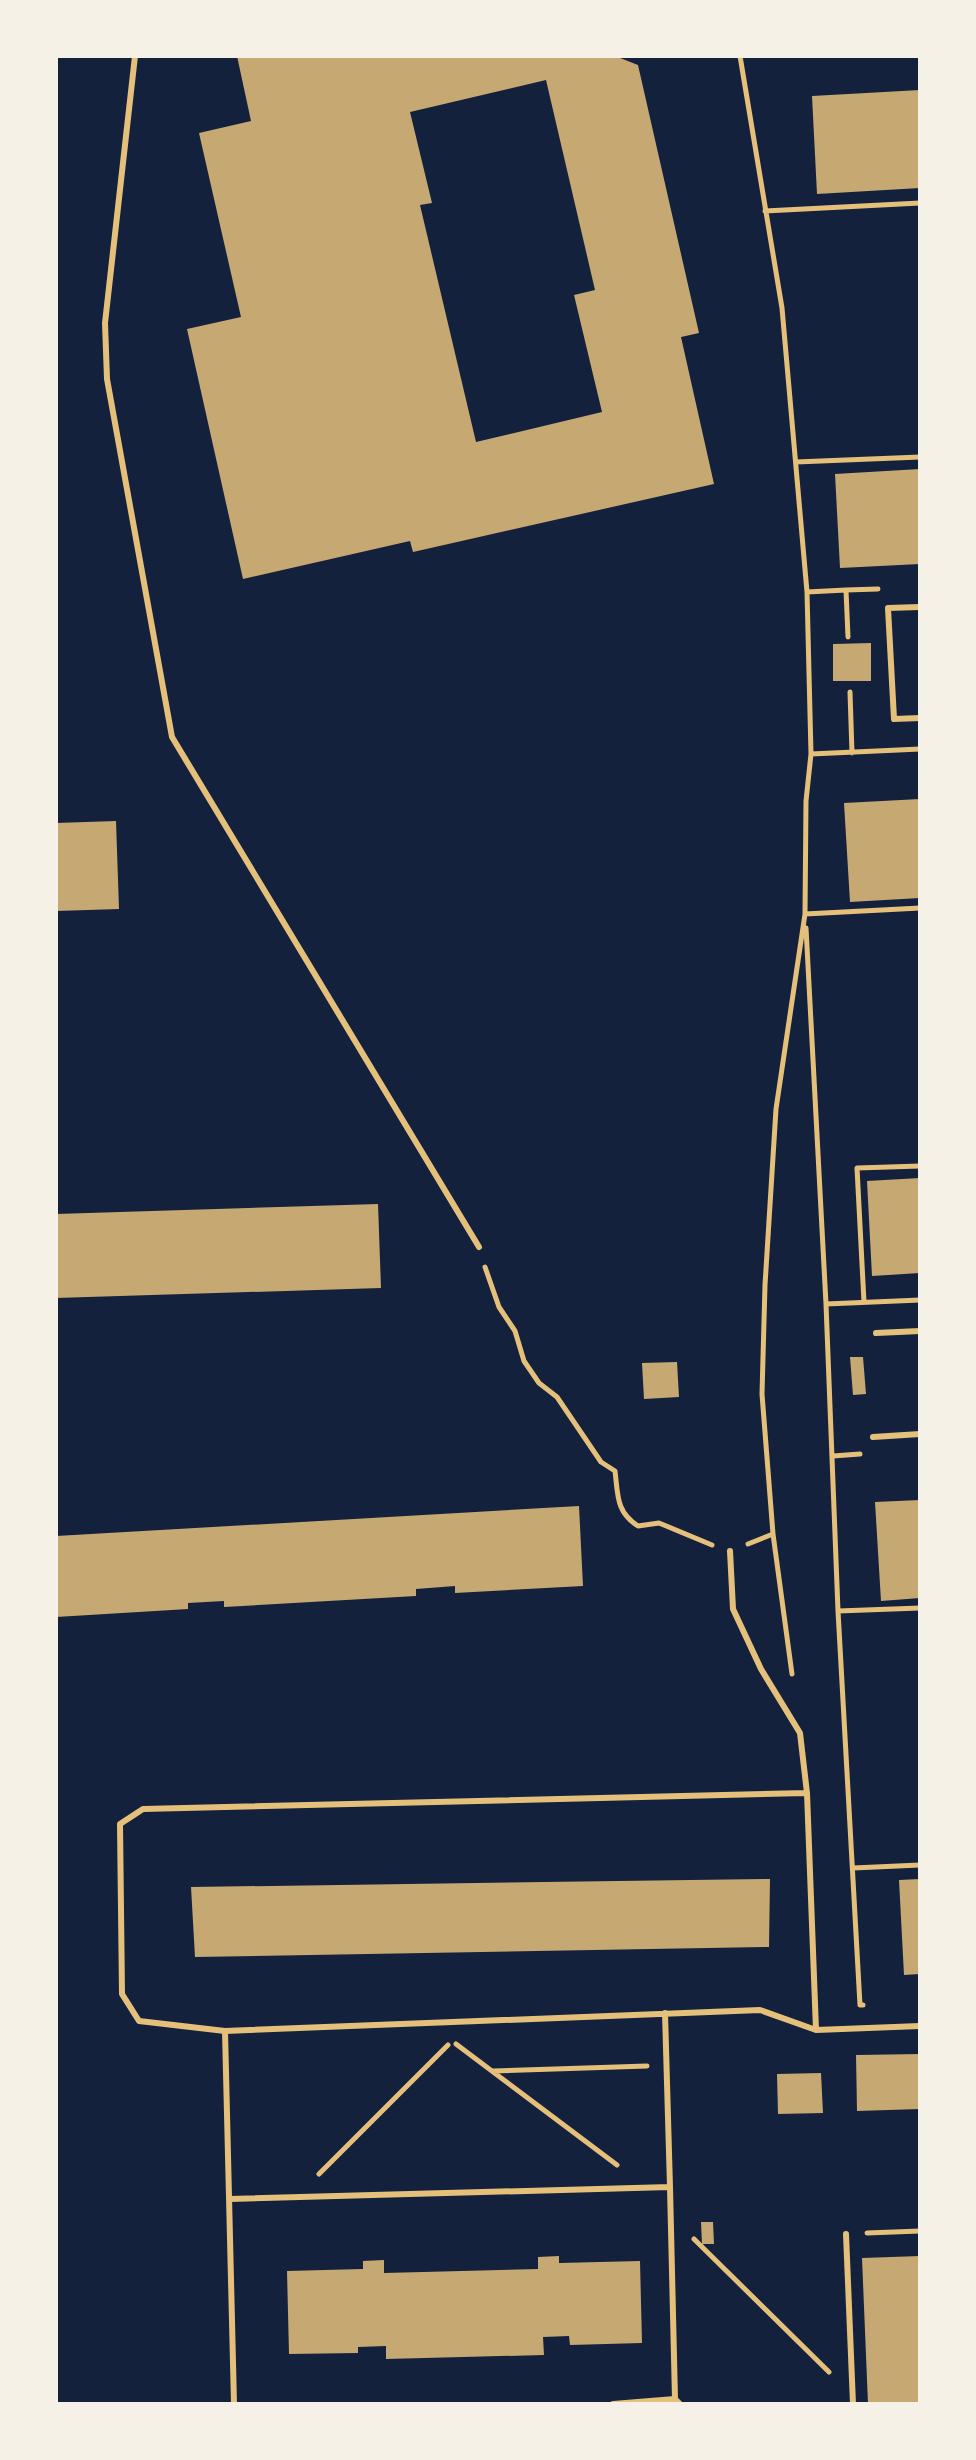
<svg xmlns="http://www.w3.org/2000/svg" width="976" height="2460" viewBox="0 0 976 2460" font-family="'IBM Plex Sans',sans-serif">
<rect width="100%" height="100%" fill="#14213d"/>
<path fill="#c6a872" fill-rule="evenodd" d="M237,56H615L638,65L699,333L681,337L714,484L413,552L410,541L243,579L187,329L241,317L199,133L251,121ZM546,80L595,290L574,295L602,412L476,442L420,205L432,203L410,112Z
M920,90V188L817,194L812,96Z
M920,469V564L840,568L835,474Z
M871,643V681H833V644Z
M920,799V898L850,902L844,803Z
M116,821L119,909L56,911V823Z
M920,1178V1273L872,1276L867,1181Z
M378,1204L381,1288L56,1298V1214Z
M850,1357H863L866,1394L853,1395Z
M677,1362L679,1397L644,1399L642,1363Z
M920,1500V1598L881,1601L875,1502Z
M579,1506L583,1586L455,1593V1586L416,1589V1596L224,1607V1601L188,1603V1609L56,1617V1536Z
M770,1879L769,1947L195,1957L191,1887Z
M920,1879V1974L904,1975L899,1880Z
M920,2054V2109L857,2111L856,2055Z
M821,2073L823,2113L778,2114L777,2074Z
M701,2222H713L714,2244H702Z
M559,2256V2263L640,2261L642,2343L570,2345L569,2336L543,2337L544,2355L386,2359V2346L358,2347V2353L289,2354L287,2271L363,2269V2261L384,2260V2273L538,2269V2257Z
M920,2256V2404H868L862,2258Z"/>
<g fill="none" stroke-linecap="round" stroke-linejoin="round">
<path stroke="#e5c07b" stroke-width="5" d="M740,56L782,308L807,592L811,754L806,801L805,914L776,1109L765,1285L762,1394L773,1534L792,1674
M765,211L920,203
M796,462L920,457
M807,592L846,590
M848,637L846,590L878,589
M850,692L852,753
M811,754L920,749
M805,914L920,908
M806,928L826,1304
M485,1267L499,1307L515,1331L524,1361L539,1383L557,1397L601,1462L615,1471C618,1495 616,1512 638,1526L659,1523L712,1545
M864,1302L857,1168L920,1166
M833,1456L860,1454
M748,1544L773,1534
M838,1611L920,1608
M853,1868L920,1865
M863,2005H860L838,1611L826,1304L920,1300
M456,2044L617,2165
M493,2071L647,2066
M319,2174L448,2045
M867,2233L920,2231
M694,2239L829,2372"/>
<path stroke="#e5c07b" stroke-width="6" d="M135,56L105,323L107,379L172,737L479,1247
M920,607L888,608L894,719L920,718
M876,1333L920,1331
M873,1437L920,1434
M730,1551L733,1609L761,1669L800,1733L807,1793
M225,2031L760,2010L816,2030L920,2026
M670,2187L675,2399L680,2404
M230,2199L670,2187L665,2013
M846,2234L853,2404
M234,2404L225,2031L139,2021L122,1994L120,1824L143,1809L807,1793L816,2030
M613,2404L675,2399"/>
</g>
<rect width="976" height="2460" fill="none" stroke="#f6f1e7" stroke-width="116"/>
</svg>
